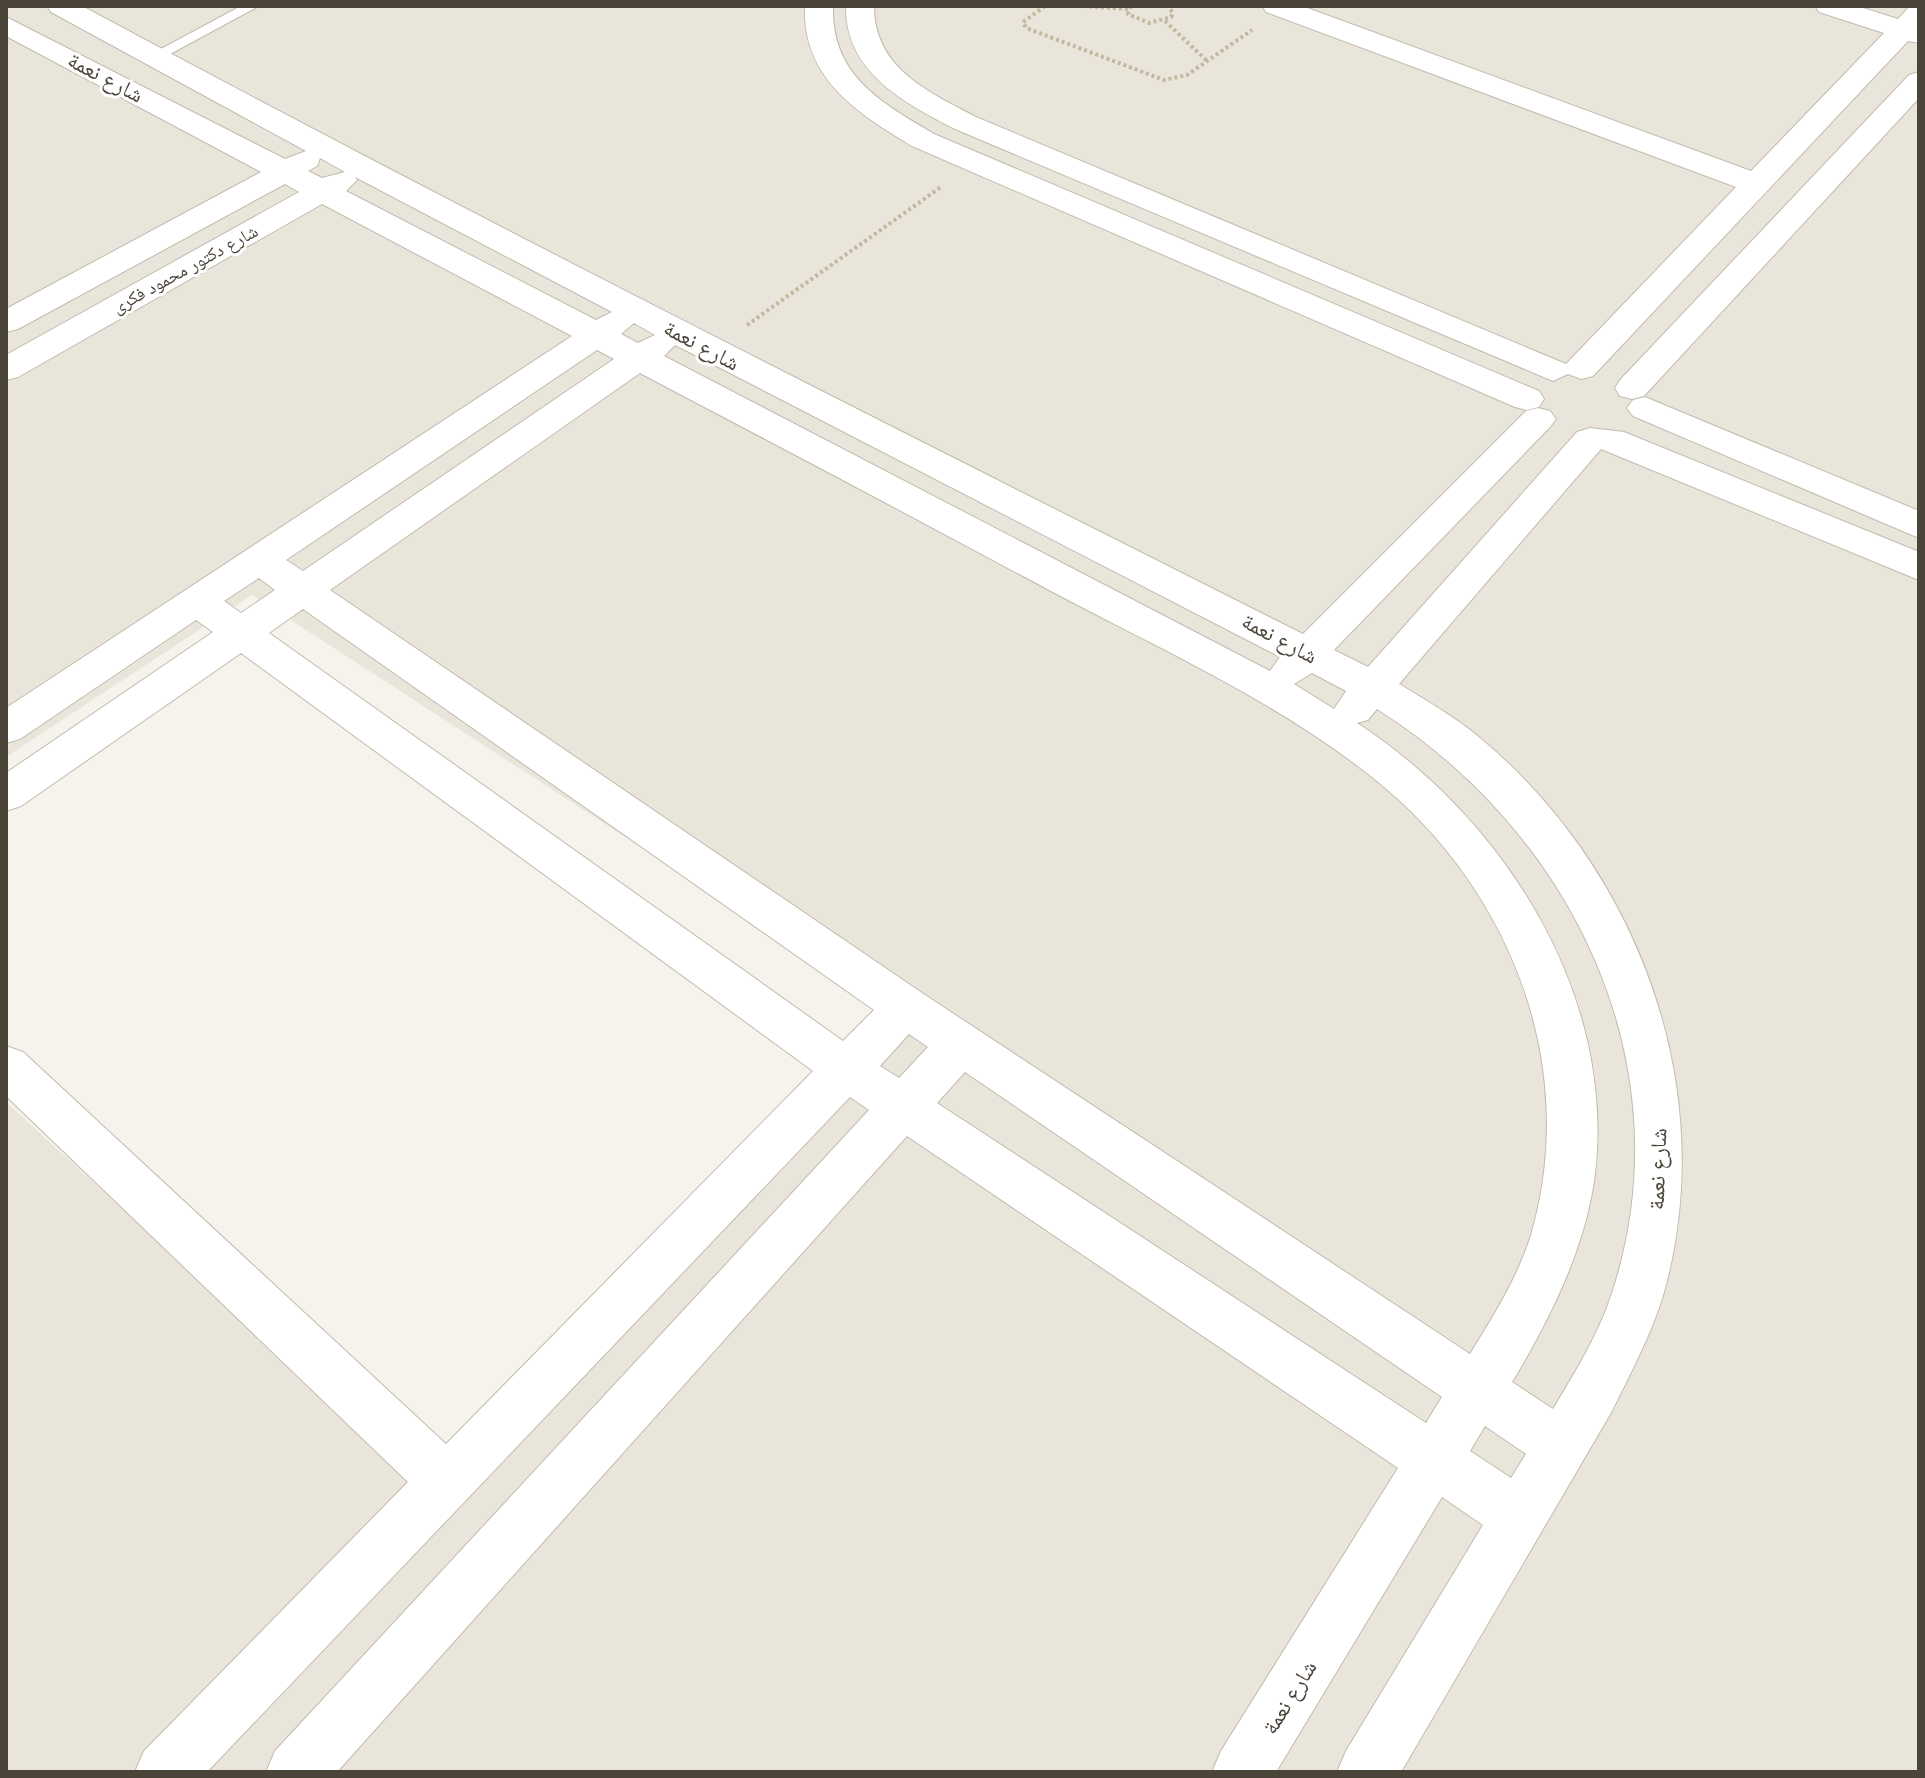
<svg xmlns="http://www.w3.org/2000/svg" width="1925" height="1778" viewBox="0 0 1925 1778" font-family="Poppins,'Noto Naskh Arabic',sans-serif">
<rect width="100%" height="100%" fill="#f6f3ec"/>
<path fill="#eae5da" d="M6,6H1919V1772H6V1102L430,1491L892,1010L252,595L6,757Z"/>
<g fill="none" stroke-linecap="round" stroke-linejoin="round">
<defs>
<path id="service" d="M241,6H259L159,60L146,57Z"/>
<path id="minor" d="M47,6H82C485,223 894,428 1303,634L1526,411L1538,408L1550,411L1556,419L1550,427L1334,650L1368,667L1577,432L1590,428L1624,432L1919,552V580L1601,449L1399,684C1427,701 1455,717 1480,738C1635,867 1716,1080 1668,1277C1657,1324 1633,1368 1612,1411L1401,1772H1337L1346,1751L1483,1525L1442,1497L1276,1772H1212L1221,1751L1398,1468L907,1136L337,1772H266L275,1751L869,1110L850,1097L207,1772H135L144,1751L408,1482L6,1096V1046L23,1052L446,1444L813,1071L241,653L21,806L6,811V773L213,632L196,620L20,739L6,743V708L572,336L322,204L18,377L6,380V355L299,192L285,184L18,329L6,332V309L261,172L6,36V17L285,159L306,151L51,12ZM320,158L345,172L322,178L308,171L317,166ZM355,177L612,312L596,320L346,191L357,180ZM634,323L655,335L638,343L621,334ZM675,345L699,357L1280,657L1270,671L664,356ZM597,350L614,359L303,571L286,560ZM640,373C777,445 913,517 1049,590C1158,648 1275,700 1372,777C1509,885 1581,1065 1531,1235C1518,1277 1493,1317 1470,1354L922,993L330,590ZM259,578L275,590L241,613L224,601ZM303,609L874,1010L843,1041L269,633ZM1312,673L1346,691L1334,709L1294,684ZM1377,709C1571,831 1686,1063 1613,1290C1600,1332 1576,1371 1553,1409L1512,1382C1550,1319 1586,1247 1595,1174C1616,994 1503,818 1357,723L1368,720ZM909,1034L928,1047L899,1078L880,1066ZM965,1072L1442,1397L1426,1423L937,1103ZM1485,1426L1526,1454L1511,1478L1470,1451Z
M805,6H833C831,75 880,102 934,134L1539,391L1544,399L1539,407L1527,410L1515,407L912,146C857,113 802,78 805,6Z
M846,6H874C874,68 927,91 976,117L1566,364L1736,187L1266,12L1262,6H1302L1751,171L1884,33L1819,12L1815,6H1857L1898,19L1909,7L1919,6V43L1908,41L1593,376L1581,379L1568,374L1553,381L955,129C903,102 845,72 846,6Z
M1919,72V98L1644,396L1632,399L1620,396L1615,388L1620,380L1909,75Z
M1645,397L1919,511V538L1633,416L1627,408L1633,400Z"/>
</defs>
<use href="#service" stroke="#c2bbae" stroke-width="2"/>
<use href="#minor" stroke="#c2bbae" stroke-width="2"/>
<path stroke="#c4b79f" stroke-width="4" stroke-dasharray="3 3" stroke-linecap="butt" d="M1045,6L1023,22L1026,28L1164,80L1187,75L1252,30
M1083,6L1128,9
M1131,6L1128,14L1149,23L1171,17L1173,13L1168,6
M1165,21L1207,61
M747,325L941,187"/>
<use href="#service" fill="#fff" fill-rule="evenodd"/>
<use href="#minor" fill="#fff" fill-rule="evenodd"/>
</g>
<g text-anchor="middle" stroke-width="6" stroke-linejoin="round" paint-order="stroke">
<g font-size="18" fill="#4b4439" stroke="#fff">
<text transform="translate(185 269) rotate(-29)" y="6">شارع دكتور محمود فكرى</text>
</g>
<g font-size="22" fill="#4b4439" stroke="#fff">
<text transform="translate(106 77) rotate(28)" y="8">شارع نعمة</text>
<text transform="translate(702 345) rotate(28)" y="8">شارع نعمة</text>
<text transform="translate(1280 638) rotate(28)" y="8">شارع نعمة</text>
<text transform="translate(1657 1169) rotate(-88)" y="8">شارع نعمة</text>
<text transform="translate(1289 1697) rotate(-58)" y="8">شارع نعمة</text>
</g>
</g>
<rect width="1925" height="1778" fill="none" stroke="#4b4439" stroke-width="16"/>
</svg>
